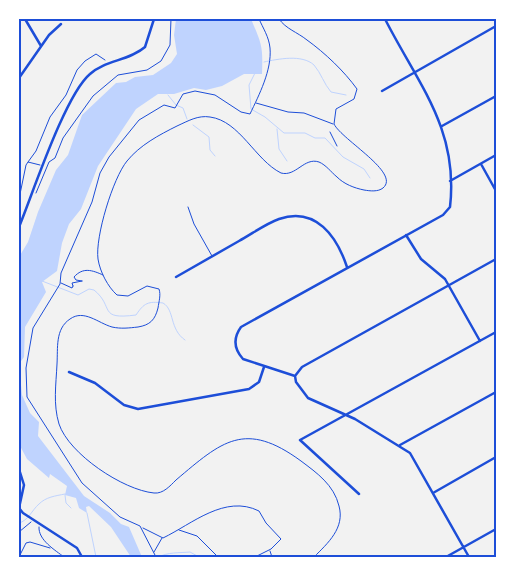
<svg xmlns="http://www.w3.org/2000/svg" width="515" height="576" viewBox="0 0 515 576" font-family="'Titillium Web',sans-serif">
<rect width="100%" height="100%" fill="#f2f2f2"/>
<path fill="#bfd3fe" d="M176,19H251C262,45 263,46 262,74H244L222,86L206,90L194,88L174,94H158L136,109L98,166L81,209L69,224L62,243L57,271L42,282L46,292L25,327L24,357L19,364L22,395L30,413L39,422L38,436L84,496L110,513L121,524L129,527L142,557H131L111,527L89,506L86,507L87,513L79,508L76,498L65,495L67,486L50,474L49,478L27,459L19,444V257L28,242L38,212L56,170L68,155L82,115L116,83L126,82L135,77L153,75L171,63L177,54L174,35Z"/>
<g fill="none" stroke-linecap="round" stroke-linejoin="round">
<path stroke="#bfd3fe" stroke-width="1" d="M264,62C278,59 302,54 314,65C321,73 324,84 331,92L346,95
M255,73L249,85L251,109L265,117L284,133H305L315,138H325L343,157L364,169L370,178
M168,95L176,105L183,108L187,119
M193,125L209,137L210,150L215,156
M277,129L279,149L287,161
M42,281L78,295L89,289L94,290C115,307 97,320 136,315C144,303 148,301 163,303C175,310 169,329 185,340
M65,495L66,503L71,508
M87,513L96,557
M19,523C28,521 32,510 39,504C46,497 55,496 65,494
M159,557C167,552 180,553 190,552L199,557"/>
<path stroke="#1d4ed8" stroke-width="1" d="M279,19C286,29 297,32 307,40C325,53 344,71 357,89L354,99L336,109L334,124C342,140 401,173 383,188C378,192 370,191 364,190C354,188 344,184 337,177C331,172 326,165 319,162C304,157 296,177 281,173C255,160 240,121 210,117C198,115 188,121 177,126C159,135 140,145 127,161C113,178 95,237 98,259C100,272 108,287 117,295L128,296L147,286L159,289C161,295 159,301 158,308C155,320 150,325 138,327C129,328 121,329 112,327C98,323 84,309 70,319C55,329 58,348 57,364C56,385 53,404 59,424C69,454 123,490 154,493C163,494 170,486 176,480C222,441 245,420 301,461C317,473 334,485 339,506C345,528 328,543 314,557
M256,103L288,112L304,113L333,124
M330,132L337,146
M28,162L36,151L50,117L66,95L77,70L85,61L96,54L105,60
M36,193L49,162L55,158L63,138L93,96L118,75L147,70L161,61L170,45L171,19
M19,199L26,165L28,162L40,165
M82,281L76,280L74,277C83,267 92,270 103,275
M61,283L72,288L73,286
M73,286L72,283L82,281
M39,527C38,540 55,550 64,557
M143,528L163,538C192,524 225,494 259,511L266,523L281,539L271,549L255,557
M179,530L197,536L218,557
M19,532L31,522
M270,551L272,557
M154,552L162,538
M19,557L26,543L30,542L50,548
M156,557L140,526L120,517L82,483L27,397L26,368L33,328L60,284L61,273L92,202L100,173L109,157L139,120L164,105L175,108L183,94L195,91L215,95L241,112L250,114C259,95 272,70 270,48C269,37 263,28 259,19"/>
<path stroke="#1d4ed8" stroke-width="1" d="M188,207L194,224L212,256"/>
<path stroke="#1d4ed8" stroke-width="2.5" d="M25,19L41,46
M19,78L49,35L61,24
M382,91L496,26
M442,126L496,96
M481,164L496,191
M450,181L496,155
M19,227C33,193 65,95 90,74C105,60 129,61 145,47L154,19
M406,235L421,259L445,279L480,341
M176,277C197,265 218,253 239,241C252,234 265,224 279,219C316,206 337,237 347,267
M69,372L95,383L124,405L138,409L249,389L259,382L264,367
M295,376L243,359C234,349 233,338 241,327L443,215L450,207C459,129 418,84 385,19
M295,376L296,382L308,398L355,419L410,453L469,557
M295,376L302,367L496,259
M400,445L496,392
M19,469L24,485L19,508
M433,493L496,457
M359,494L300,440L496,332
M19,508L23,513L77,548L82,557
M446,557L496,529"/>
</g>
<rect width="515" height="576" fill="none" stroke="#ffffff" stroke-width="40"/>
<rect x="20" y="20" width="475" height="536" fill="none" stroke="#1d4ed8" stroke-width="2"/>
</svg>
